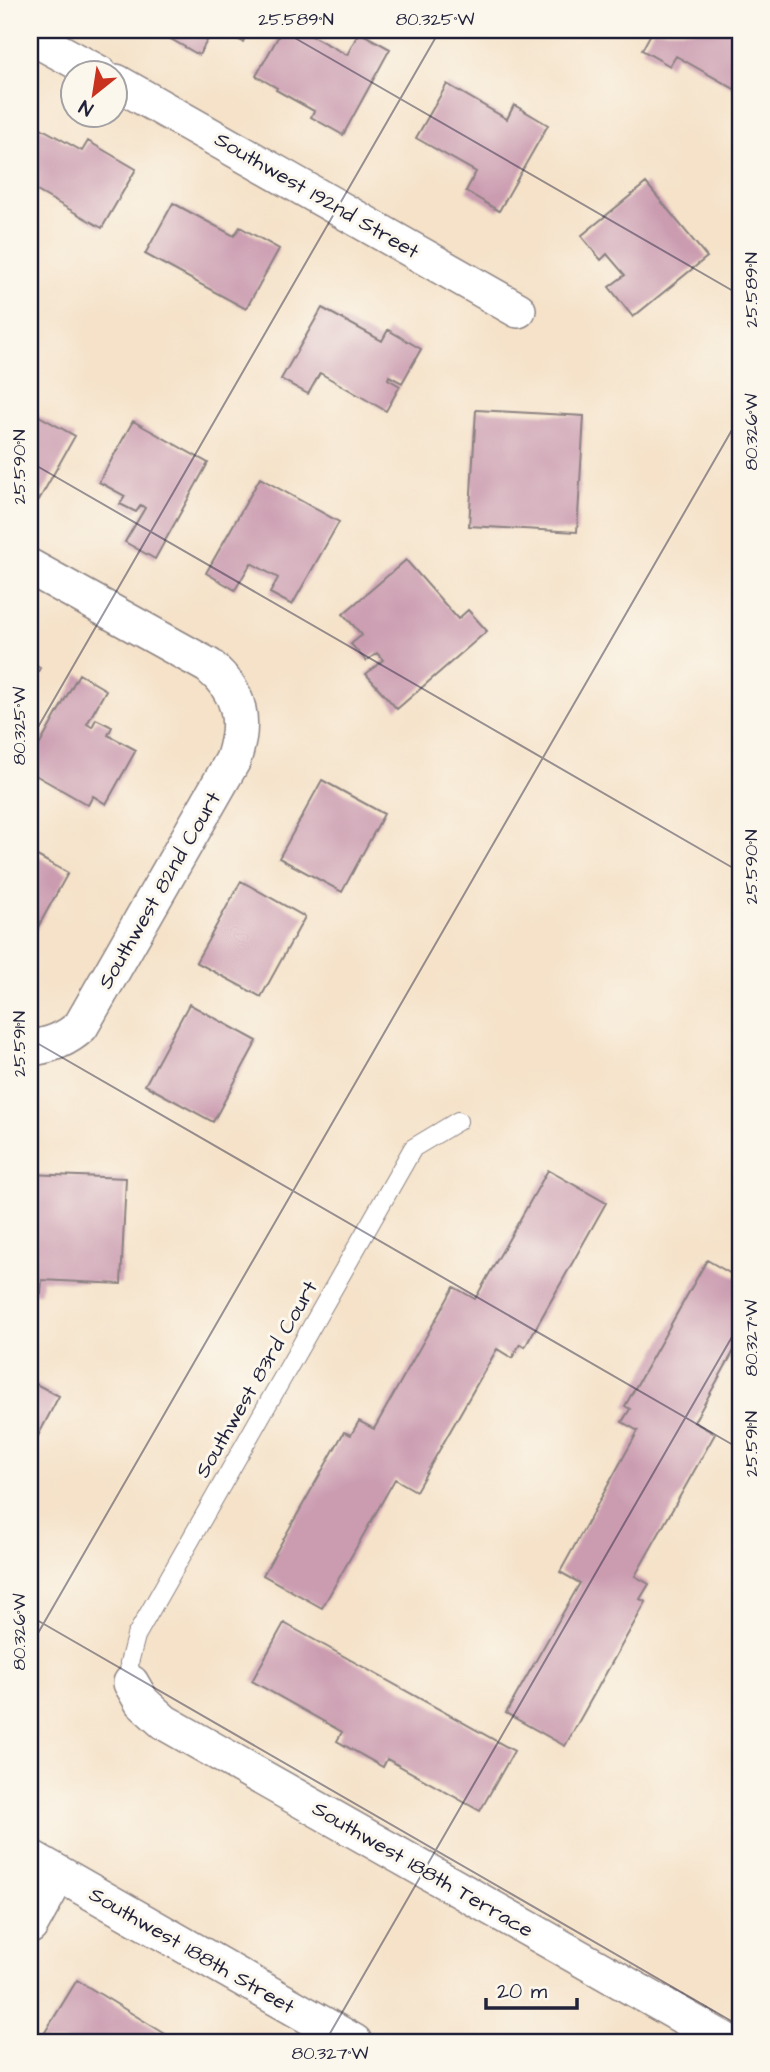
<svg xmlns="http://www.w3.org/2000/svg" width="770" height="2072" viewBox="0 0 770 2072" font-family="'Architects Daughter',sans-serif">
<rect width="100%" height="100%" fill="#fbf7ec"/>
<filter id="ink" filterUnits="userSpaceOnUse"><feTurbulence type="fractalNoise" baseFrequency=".0143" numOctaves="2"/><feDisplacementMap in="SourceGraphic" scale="14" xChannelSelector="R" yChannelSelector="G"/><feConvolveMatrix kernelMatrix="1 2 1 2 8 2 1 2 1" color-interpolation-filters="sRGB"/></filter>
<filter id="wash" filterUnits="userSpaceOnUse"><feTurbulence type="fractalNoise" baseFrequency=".00686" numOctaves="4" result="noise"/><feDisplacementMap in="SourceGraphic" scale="28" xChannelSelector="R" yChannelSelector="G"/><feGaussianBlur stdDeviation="1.57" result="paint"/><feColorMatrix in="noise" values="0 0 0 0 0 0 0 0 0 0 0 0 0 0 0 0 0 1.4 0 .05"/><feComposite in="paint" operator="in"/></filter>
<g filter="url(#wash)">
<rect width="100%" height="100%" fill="#f5e2c9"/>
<g id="blocks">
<path fill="#cb9cb0" d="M155,30H213L199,55Z
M220,30H249L243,42Z
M282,30H301L347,55L359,32L390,49L343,135L311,117L314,111L276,90L277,88L256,76Z
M653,30H740V87L738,91L676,56L670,66L642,50Z
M447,84L507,119L514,105L548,125L499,211L466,191L476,172L416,138Z
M32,123L82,151L88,141L136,169L102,228L30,187V126Z
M646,183L707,257L633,317L609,287L625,275L607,254L601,260L581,236Z
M173,203L234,236L240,227L279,249L246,309L145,254Z
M322,308L382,341L388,330L421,349L402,383L389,376L388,379L400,386L386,411L320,373L308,394L281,379Z
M476,410L584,416L577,532L469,526Z
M30,411L75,436L39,500L30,495Z
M133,421L208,463L155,559L125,542L145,508L141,505L136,512L120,504L125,496L99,482Z
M260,478L339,522L292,605L270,593L278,578L251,563L235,590L206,573Z
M406,560L458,619L468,610L487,631L397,709L366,674L383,660L377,653L366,661L351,644L362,635L343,614Z
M30,662L40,668L30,686Z
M79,674L106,690L87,724L92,727L96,719L112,727L108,735L136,750L106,804L93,796L88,805L30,772V762Z
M322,780L384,814L342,892L279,858Z
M30,852L68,873L33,936L30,934Z
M241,881L305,917L261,997L196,962Z
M189,1004L257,1041L213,1122L145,1085Z
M548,1170L606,1203L525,1347L520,1344L512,1358L497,1349L416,1491L395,1479L322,1608L263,1575L344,1432L351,1435L359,1421L374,1429L454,1287L475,1299Z
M30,1174L126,1178L121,1284L42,1280L41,1293H30Z
M707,1260L740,1279V1340L694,1422L715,1434L635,1576L649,1584L640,1599L646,1602L565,1746L506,1713L580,1583L560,1572L638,1431L622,1422L630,1409L625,1406Z
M30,1381L59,1396L30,1451Z
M284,1623L514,1751L480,1811L387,1759L383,1767L337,1741L342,1732L252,1681Z
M77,1980L172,2038L170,2042H39Z"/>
</g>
</g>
<g filter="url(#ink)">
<use href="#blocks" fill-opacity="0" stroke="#8c8282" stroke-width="2"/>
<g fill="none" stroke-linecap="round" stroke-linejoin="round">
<defs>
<path id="lane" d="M131,1683L129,1663L136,1636L413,1148L458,1121"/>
<path id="street" d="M30,36L100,74
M116,82L518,310
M30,567L209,666C241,693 246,721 233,760L81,1026C66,1040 50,1046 30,1048
M131,1683L142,1702L164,1722L728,2042
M30,1857L354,2042
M30,1926L59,1874"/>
</defs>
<use href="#lane" stroke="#8c8282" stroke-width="20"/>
<use href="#street" stroke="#8c8282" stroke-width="38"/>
<use href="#lane" stroke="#fff" stroke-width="18"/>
<use href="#street" stroke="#fff" stroke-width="35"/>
</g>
</g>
<path fill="none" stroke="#22223b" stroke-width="2" stroke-opacity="0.45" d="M281,30L740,295M30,462L740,872M30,741L440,30M30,1039L740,1449M30,1616L740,2026M30,1647L740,416M325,2042L740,1323"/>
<g text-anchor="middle" stroke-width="6" stroke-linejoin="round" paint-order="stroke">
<g font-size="21" fill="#22223b" stroke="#fbf7ec">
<text transform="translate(317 195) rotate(30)" y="7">Southwest 192nd Street</text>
<text transform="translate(159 890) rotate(-60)" y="7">Southwest 82nd Court</text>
<text transform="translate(256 1379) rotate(-60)" y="7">Southwest 83rd Court</text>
<text transform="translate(423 1869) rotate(30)" y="7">Southwest 188th Terrace</text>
<text transform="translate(192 1950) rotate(30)" y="7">Southwest 188th Street</text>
</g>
</g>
<rect width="770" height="2072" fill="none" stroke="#fbf7ec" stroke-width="77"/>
<g transform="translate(94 94) rotate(210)"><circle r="33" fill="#fbf7ec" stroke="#a4a2a5" stroke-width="2"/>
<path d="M0-5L12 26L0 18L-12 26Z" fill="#c8321e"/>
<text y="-10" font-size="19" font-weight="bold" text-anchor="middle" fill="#22223b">N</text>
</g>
<path d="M486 1998v10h91v-10" fill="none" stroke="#22223b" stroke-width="3.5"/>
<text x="497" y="1998" font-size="21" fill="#22223b" stroke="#fbf7ec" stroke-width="5" paint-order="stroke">20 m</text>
<rect x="38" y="38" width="694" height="1996" fill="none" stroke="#22223b" stroke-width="2.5"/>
<g font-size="18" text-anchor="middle" fill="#22223b">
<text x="296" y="25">25.589°N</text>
<text x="435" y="25">80.325°W</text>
<text transform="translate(751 290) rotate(-90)" y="6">25.589°N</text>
<text transform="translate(751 432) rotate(-90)" y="6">80.326°W</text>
<text transform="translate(19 467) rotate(-90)" y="6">25.590°N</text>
<text transform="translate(19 726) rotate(-90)" y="6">80.325°W</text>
<text transform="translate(751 867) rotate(-90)" y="6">25.590°N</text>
<text transform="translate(19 1044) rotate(-90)" y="6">25.591°N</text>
<text transform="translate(751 1338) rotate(-90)" y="6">80.327°W</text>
<text transform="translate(751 1444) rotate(-90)" y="6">25.591°N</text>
<text transform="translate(19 1632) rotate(-90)" y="6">80.326°W</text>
<text x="330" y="2059">80.327°W</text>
</g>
</svg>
